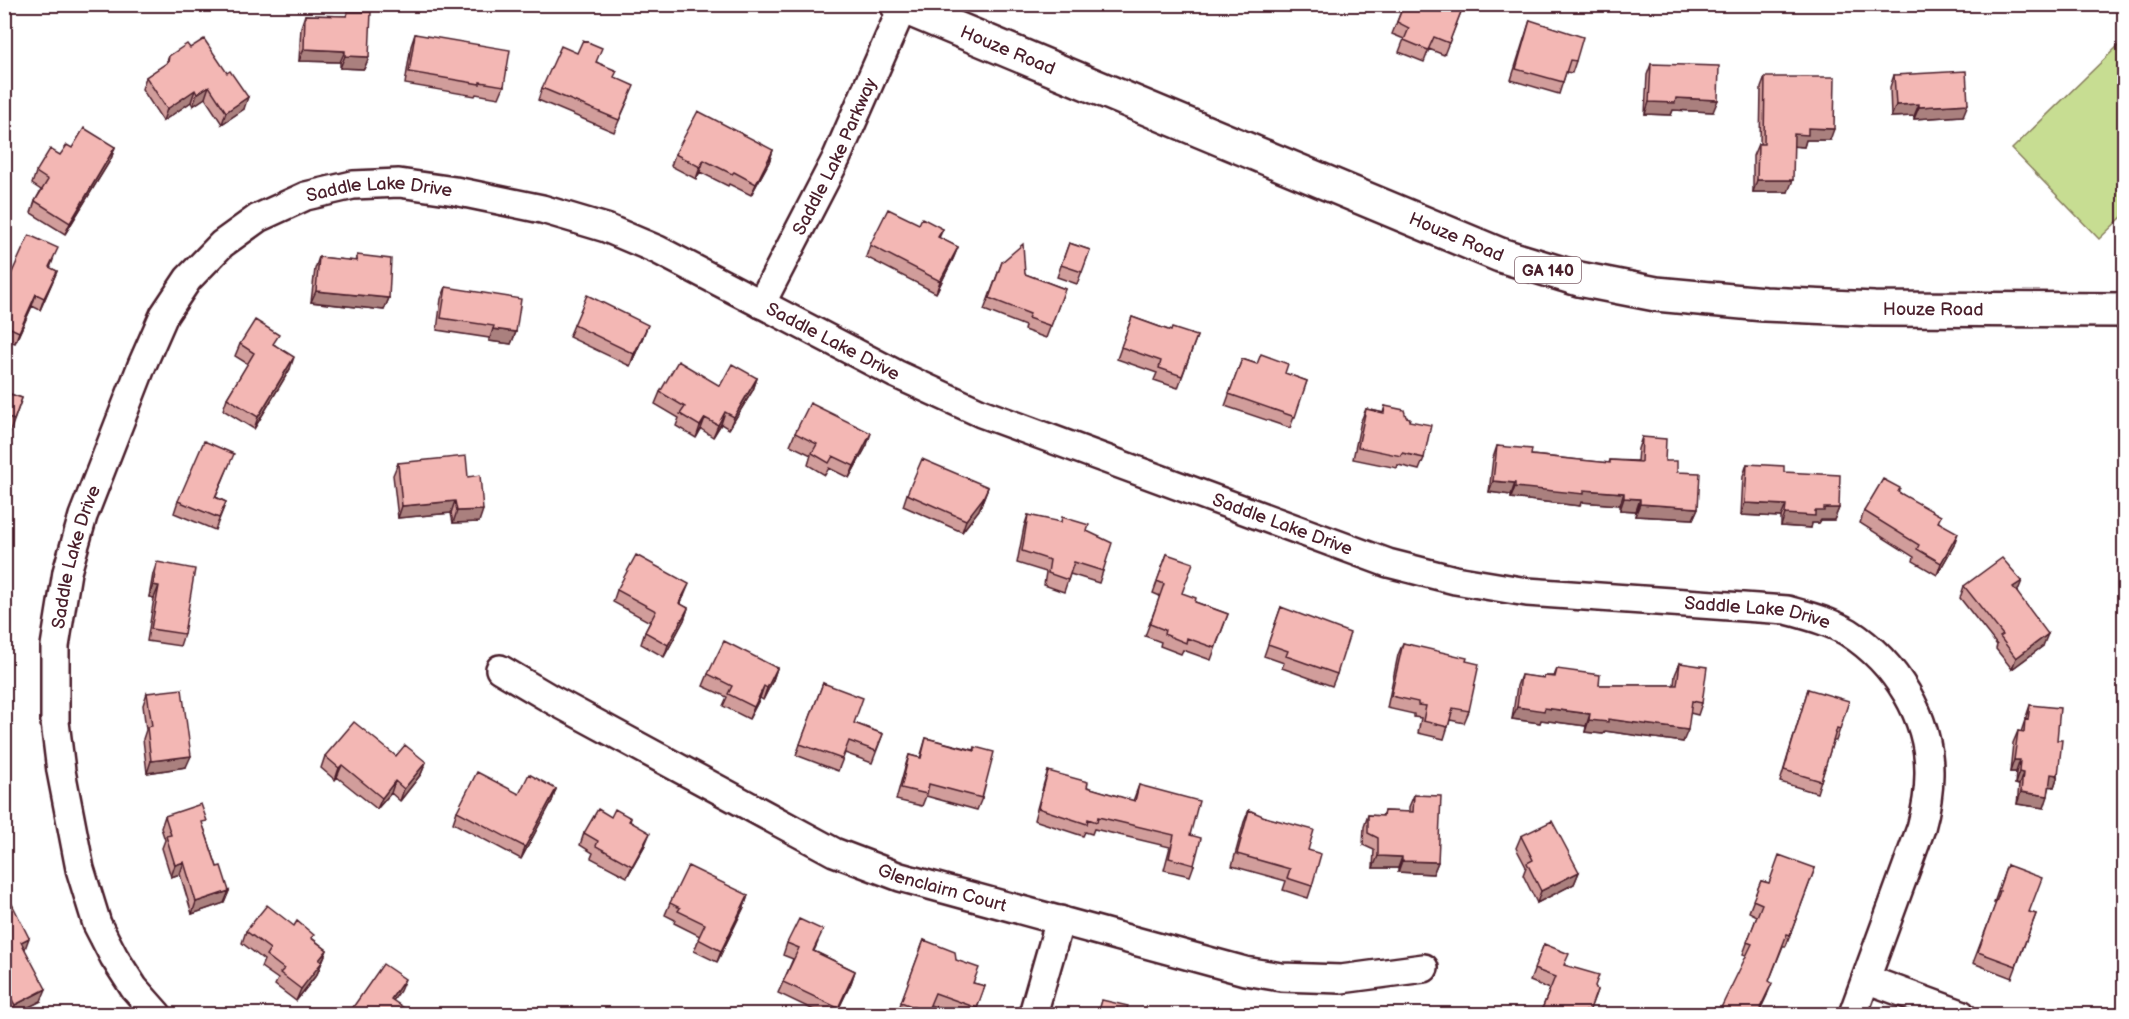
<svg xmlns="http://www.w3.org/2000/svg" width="2129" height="1019" viewBox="0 0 2129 1019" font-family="'Balsamiq Sans',sans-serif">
<rect width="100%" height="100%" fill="#fff"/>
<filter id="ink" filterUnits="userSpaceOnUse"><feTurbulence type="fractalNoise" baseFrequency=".0167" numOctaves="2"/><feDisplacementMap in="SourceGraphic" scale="12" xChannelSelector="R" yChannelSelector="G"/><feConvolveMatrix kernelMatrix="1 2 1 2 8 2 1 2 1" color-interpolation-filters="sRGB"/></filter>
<g filter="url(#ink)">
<path fill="#c7dd92" stroke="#887e5e" stroke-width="1.5" d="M2124,40V215L2099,239L2012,149Z"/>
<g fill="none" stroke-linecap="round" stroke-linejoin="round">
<defs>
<g id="minor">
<path id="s1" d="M761,304L836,159L904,4"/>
<path id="s2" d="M500,669L551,699L834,852L900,877L1245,971L1281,977L1341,979L1424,968"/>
<path d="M1866,979L1961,1014"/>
<path id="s3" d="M157,1014L134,988L114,957L97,924L80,869L61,771L55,722V646L67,572L83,516L142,365L164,315L188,279L222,244L258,218L306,196L353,185L399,183L455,191L542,209L606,228L658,250L896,374L981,413L1388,563L1455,580L1527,592L1787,610C1808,616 1829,621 1848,632C1895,662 1930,717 1929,774C1929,793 1926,810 1921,828L1853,1014"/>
<path d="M1033,1014L1060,920"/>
</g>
<g id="major">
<path id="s4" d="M897,4L1500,255L1579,279L1656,294L1764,304L1874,309L2124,310"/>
</g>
</defs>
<use href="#minor" stroke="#4a1f2b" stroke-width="32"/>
<use href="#major" stroke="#4a1f2b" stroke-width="38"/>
<use href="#minor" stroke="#fff" stroke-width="27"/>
<use href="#major" stroke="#fff" stroke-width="33"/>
</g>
<path fill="#d19d9b" stroke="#4a1f2b" stroke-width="1.5" d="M1404,4H1464L1444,55L1429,49L1424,62L1399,52L1404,39L1392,34Z
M348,12L369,57L364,69L340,68V62L299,61L301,27L305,15L346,16Z
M1530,20L1576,61L1572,73L1566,72L1559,94L1511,80Z
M415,34L504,86L499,98L476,94L475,96L405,84L411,46Z
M190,48L227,73L244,109L222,124L205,98L193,106L191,102L163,121L142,89L146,77L166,64L169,56Z
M597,62L615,78L629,98L614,132L538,100L542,88Z
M1651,64L1713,112L1673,110L1671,115L1645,114L1647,75Z
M1894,75L1963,116L1914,119V116L1891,117L1890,87Z
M1765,77L1830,140H1806L1804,147L1793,146L1788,192H1753V156L1758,144H1760L1761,88Z
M115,147L111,159L65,234L31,213L35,201L41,190L32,184L36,172L72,148Z
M773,150L769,162L751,195L729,184L728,186L700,172L696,179L671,166L675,154Z
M919,224L943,229L939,238L958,247L953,259L936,293L866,257L870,245Z
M1069,243L1090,250L1077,284L1057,277Z
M357,255L389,298L384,310L311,302L315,269L319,257L355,261Z
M53,260L50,268L57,271L40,310L32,306L15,343L4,339V281Z
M1002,262L1025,274L1065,289L1046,338L1024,330L1025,326L984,310Z
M446,287L516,332L511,344L489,341V338L437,330L441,299Z
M1132,317L1171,331L1197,336L1178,388L1154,380L1157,373L1117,359Z
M574,325L643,337L630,366L569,337Z
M240,344L275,345L290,369L254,429L223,410L227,398L248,364L235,356Z
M1242,359L1307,381L1290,428L1225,406Z
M757,378L753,390L729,429L721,424L713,437L701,429L696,438L676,426L679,418L655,404L660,392L720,386Z
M4,392L22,398L10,432L4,430Z
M1385,406L1406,417L1409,421L1424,458L1419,470L1398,465L1397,468L1353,459L1361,421L1366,409L1383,413Z
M795,433L867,445L849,478L829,468L825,475L808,465L811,455L790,445Z
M1642,437L1677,472L1698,508L1693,519L1635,516L1636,511L1620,510V505L1581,502L1580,506L1511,498V495L1489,492L1493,458L1497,446L1531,455L1609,463L1610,460L1637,461L1638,449Z
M398,463L468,477L479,522L453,523L451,513L398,518L393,475Z
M1747,464L1784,472L1839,508L1834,520H1821L1819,523H1812L1811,528L1781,526V517L1741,515L1743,476Z
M229,465L216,497L226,502L215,530L174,513L178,501Z
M988,487L979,510L962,532L903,506L907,494Z
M1899,492L1939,522L1954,545L1937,575L1913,561L1914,557L1860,523L1864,511Z
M1028,515L1087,531L1103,571L1099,583L1070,574L1064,592L1044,585L1046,572L1017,563L1024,527Z
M1167,554L1182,593L1195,602L1228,614L1211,660L1183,650L1181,654L1160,646L1161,642L1145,636L1160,596L1153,593Z
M157,562L184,634L180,646L147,641L154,598L149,597L153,574Z
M1964,586L2017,593L2043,646L2012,669L1996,649L1997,645L1960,598Z
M617,590L684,596L680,604L688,608L684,620L664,657L641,644L645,632L650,622L613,602Z
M1281,607L1337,674L1332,686L1282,668L1284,663L1264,656Z
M1403,643L1466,661L1469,711L1464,723L1450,720L1444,739L1418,733L1421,718L1414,717V714L1387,708L1398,655Z
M1680,663L1702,703L1698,715L1690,713L1683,742L1605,731L1603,734L1585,732L1586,726L1541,720L1540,723L1512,719L1517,686L1521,675L1543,678L1544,676H1554L1557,669L1599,685H1674L1675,675Z
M777,668L773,680L763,700L760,698L749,719L723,706L727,697L703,686L708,674Z
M823,683L854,723L883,734L872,763L845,753L838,771L796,755Z
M1808,689L1840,729L1836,741H1833L1817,793L1780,782Z
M147,693L186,767L147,773L143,739L146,730L143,705Z
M2030,705L2057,740L2058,775L2054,787L2050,786L2044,808L2017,804L2019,785L2015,784L2016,772H2010L2013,743L2018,731L2021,732Z
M926,738L974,750L975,747L982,798L977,810L926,796L922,806L896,800L905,767L909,755L920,758Z
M325,756H396L426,762L421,774L400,801L391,793L377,809L337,777L335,780L321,768Z
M1048,771L1087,787L1133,801L1139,785L1190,835L1194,865L1190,876L1164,870L1170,847L1094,829L1092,834L1085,832L1083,836L1034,820L1044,783Z
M556,789L552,801L521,859L453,823L457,811Z
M1414,795L1438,862L1433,874L1398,872V868H1373L1374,850L1363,845L1364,827L1368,815L1382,816L1384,811L1409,812V807Z
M1249,810L1308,850L1312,886L1308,898L1283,890L1286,881L1232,866L1244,822Z
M165,816L204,828L217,867L229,891L224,903L192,914L180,874L171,877L162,848L165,840L161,828Z
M611,817L631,818L630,822L645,845L627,877L591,858L593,853L580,845L584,833Z
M1521,836L1579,872L1574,884L1537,903L1523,875L1526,867L1516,848Z
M2007,865L2029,912L2036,914L2012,978L1973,963L1996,903H1994Z
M1815,868L1786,946H1783L1769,981L1767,995L1761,1008L1762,1014L1746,955L1743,954L1757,916L1749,912L1761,881L1769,883Z
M748,895L744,907L717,962L694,951L700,936L674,923L675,920L665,915L670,903Z
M4,903L25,950L41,1001L15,1014H9L4,1005Z
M246,931L313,939L327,950L317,974L296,1001L275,985L278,979L261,967L264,960L242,943Z
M924,940L956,960L973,983L985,986L975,1014H958L930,1005L927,1014H897Z
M818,942L814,951L855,971L851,983L836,1014H822L778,993L783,982L793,959L783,955L787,943Z
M1544,944L1565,965L1595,986L1597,990L1588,1014H1540L1550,989L1530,981Z"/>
<path fill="#aa807e" stroke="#4a1f2b" stroke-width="1.5" d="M304,49L345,51L340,62L299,61Z
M345,56L369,57L364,69L340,68Z
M209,86L205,98L193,106L197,94Z
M195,90L191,102L163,121L167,109Z
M248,97L244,109L222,124L226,112Z
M1676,98L1718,100L1713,112L1673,110L1671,115L1645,114L1649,102Z
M1919,104L1914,116L1891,117L1896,105Z
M1968,104L1963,116L1914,119L1919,107Z
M1808,128L1834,129L1830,140H1806L1804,147L1789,146L1794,134Z
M115,147L111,159L65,234L70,223Z
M773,150L769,162L751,195L756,184Z
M704,160L700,172L696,179L700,167Z
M1757,180H1793L1788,192H1753Z
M958,247L953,259L936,293L940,281Z
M57,271L52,283L40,310L44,298Z
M316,291L389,298L384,310L311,302Z
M36,294L32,306L15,343L19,332Z
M648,325L643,337L630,366L634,354Z
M493,329L516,332L511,344L489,341Z
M294,357L290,369L254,429L258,417Z
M757,378L753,390L729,429L734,417Z
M725,412L721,424L713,437L718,425Z
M705,418L701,429L696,438L700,426Z
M871,433L867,445L849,478L854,466Z
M1493,481L1515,483L1511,495L1489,492Z
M988,487L979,510L962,532L966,520Z
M1515,487L1584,490L1624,493L1620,505L1581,502L1580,506L1511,498Z
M1624,498L1640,499L1636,511L1620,510Z
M455,501L451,513L398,518L402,506Z
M1745,503L1786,505L1781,517L1741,515Z
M1640,504L1698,508L1693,519L1635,516Z
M1824,508H1839L1834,520H1821L1819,523H1812L1811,528L1781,526L1785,514L1815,511Z
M483,510L479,522L453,523L457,511Z
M1958,533L1954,545L1937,575L1941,563Z
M2022,581L2017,593L2013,587Z
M689,584L684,596L674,615L679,603Z
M153,585L159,586L154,598L149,597Z
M688,608L684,620L664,657L668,645Z
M2048,634L2043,646L2012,669L2016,658Z
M777,668L773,680L763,700L767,688Z
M764,686L760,698L749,719L754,707Z
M1517,707L1545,708L1590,714L1586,726L1541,720L1540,723L1512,719Z
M1608,719L1688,730L1683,742L1605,731L1603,734L1585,732L1589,720Z
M191,756L186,767L147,773L151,761Z
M2014,760H2020L2016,772H2010Z
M426,762L421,774L400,801L404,789Z
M342,765L337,777L335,780L339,768Z
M2019,772L2023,773L2019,785L2015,784Z
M2051,774L2058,775L2054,787L2047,786Z
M395,781L391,793L377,809L382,798Z
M556,789L552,801L521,859L525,847Z
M2021,792L2048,796L2044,808L2017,804Z
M650,833L645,845L627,877L632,866Z
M1378,856L1402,857L1398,868H1373Z
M1402,861L1438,862L1433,874L1398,872Z
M184,862L180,874L171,877L175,865Z
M1579,872L1574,884L1537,903L1541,891Z
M229,891L224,903L192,914L196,902Z
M748,895L744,907L717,962L721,951Z
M29,938L25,949L21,942Z
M327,950L317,974L296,1001L301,989L319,960Z
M855,971L851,983L836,1014L838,1008Z
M405,979L400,991L386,1011L391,999Z
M1772,983L1767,995L1758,1014L1760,1008Z
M46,989L41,1001L15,1014H12L15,1005Z"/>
<path fill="#f3b7b4" stroke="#4a1f2b" stroke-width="1.5" d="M1404,4H1464L1449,43L1434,37L1428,50L1404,40L1409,28L1397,22Z
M348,12H371L369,57L345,56V51L304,49L305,15L347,16Z
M1530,20L1583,37L1576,61L1570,60L1563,82L1516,69Z
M415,34L510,50L504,86L480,82V84L409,72Z
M204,39L227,73L230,71L248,97L226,112L209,86L197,94L195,90L167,109L146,77L168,62L169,56L187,44L190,48Z
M583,40L602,48L596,62L617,71L614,77L634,86L619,120L542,88L561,46L577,53Z
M1651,64L1719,66L1718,100L1676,98L1675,103L1649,102Z
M1966,71L1968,104L1919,107V104L1896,105L1894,75Z
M1765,77H1835L1834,129L1808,128V135L1794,134L1793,180H1757L1758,144H1764Z
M698,111L773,150L756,184L734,172L732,174L704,160L700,167L675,154Z
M84,128L115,147L70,223L35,201L48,180L36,172L50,149L60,155L67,145L72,148Z
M888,209L919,224L922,218L943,229L938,237L958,247L940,281L870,245Z
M29,235L58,248L49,267L57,271L44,298L36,294L19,332L4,325V281L5,280L9,279Z
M1069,243L1090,250L1082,272L1061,265Z
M1023,244L1025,274L1065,289L1051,326L1028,318L1030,314L989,298L1002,262Z
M357,255L391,259L389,298L316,291L319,257L357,261Z
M446,287L521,299L516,332L493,329L494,326L441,318Z
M587,295L648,325L634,354L574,325Z
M1132,317L1171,331L1172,328L1197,336L1182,376L1159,368L1161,361L1121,347Z
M255,320L279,335L273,344L294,357L258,417L227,398L254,353L240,344Z
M1261,354L1288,364L1285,373L1307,381L1295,417L1229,394L1242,359L1257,364Z
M678,361L720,386L732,364L757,378L734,417L725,412L718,425L705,418L700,426L680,414L685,407L660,392Z
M4,392L22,398L14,420L6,417L4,422Z
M810,403L871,433L854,466L833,456L829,463L812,453L817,444L795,433Z
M1385,406L1404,410L1406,417L1410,418L1409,421L1431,425L1424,458L1402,453L1401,456L1358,447L1366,409L1384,413Z
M1642,437L1666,439L1665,461H1677V472L1700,473L1698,508L1640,504V499L1624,498V493L1584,490V494L1515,487V483L1493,481L1497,446L1532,449L1531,455L1610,463V460L1641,462Z
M204,441L234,454L215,497L226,502L219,518L178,501Z
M466,456L468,477L480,475L483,510L457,511L455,501L402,506L398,463Z
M922,459L988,487L983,498L966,520L907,494Z
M1747,464L1784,466V472L1840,475L1839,508H1824V511H1815V516L1785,514L1786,505L1745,503Z
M1883,479L1900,488L1898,492L1941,516L1938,522L1958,533L1941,563L1917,549L1919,545L1864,511Z
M1028,515L1061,522L1062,517L1089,525L1087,531L1112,543L1103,571L1074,562L1068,580L1048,573L1050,560L1022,551Z
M1167,554L1193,563L1182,593L1196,598L1195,602L1228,614L1215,648L1187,638L1186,643L1164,634L1165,630L1150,624L1164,584L1157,581Z
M636,555L689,584L679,603L688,608L668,645L645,632L656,611L617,590Z
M2002,558L2022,581L2013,587L2048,634L2016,658L2000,637L2003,635L1964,586Z
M157,562L195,569L184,634L151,629L159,586L153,585Z
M1281,607L1350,633L1337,674L1286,656L1288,651L1268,644Z
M724,641L777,668L767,688L764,686L754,707L728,694L732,686L708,674Z
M1403,643L1467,658L1466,661L1479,664L1469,711L1453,708L1448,727L1423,721L1426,706L1418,705V702L1391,696Z
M1680,663L1707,667L1702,703L1692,701L1688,730L1608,719V722L1589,720L1590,714L1545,708L1544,711L1517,707L1521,675L1544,678V676L1555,677L1557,669L1600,675L1599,685H1677Z
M823,683L863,698L854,723L883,734L876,751L849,741L842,759L800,744Z
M182,689L191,756L151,761L147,727L152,726L147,693Z
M1808,689L1849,701L1840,729L1837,728L1821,781L1784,770Z
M2030,705L2060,708L2057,740H2062L2058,775L2051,774L2048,796L2021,792L2023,773L2019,772L2020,760H2014L2018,731L2024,732L2025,719L2028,720Z
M354,722L396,756L405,745L426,762L404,789L395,781L382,798L342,765L339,768L325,756Z
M926,738L975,751V747L994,752L982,798L929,784L927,794L901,788L909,755L921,758Z
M1048,771L1088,782L1087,787L1135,801L1139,785L1199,801L1190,835L1201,838L1194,865L1169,858L1174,835L1098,817L1097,822L1088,819L1087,824L1038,808Z
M477,772L519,794L529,774L556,789L525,847L457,811Z
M1414,795L1441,796L1438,862L1402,861V857L1378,856V838L1368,833V815L1383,816L1384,811L1413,812Z
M201,804L207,821L202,822L217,867L221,866L229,891L196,902L184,862L175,865L166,836L171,835L165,816Z
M598,809L611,817L615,809L631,818L629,821L650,833L632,866L596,846L598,841L584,833Z
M1249,810L1265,817L1314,830L1308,850L1321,854L1312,886L1287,878L1290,869L1237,854Z
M1552,821L1579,872L1541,891L1527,863L1533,860L1521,836Z
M1779,855L1815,868L1790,935L1787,934L1769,981L1772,983L1760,1008L1764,1010L1762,1014H1718L1752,944L1747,942L1762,904L1753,900L1761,881L1769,883Z
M2007,865L2042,878L2029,912L2036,914L2016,966L1978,952L2000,891H1998Z
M688,866L748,895L721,951L698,939L705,924L678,911L680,908L670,903Z
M10,900L29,938L21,942L46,989L15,1005L4,986V903Z
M267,905L294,926L297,921L314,935L311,938L327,950L319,960L322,962L301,989L280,973L284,969L266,955L270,949L246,931Z
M799,919L823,930L813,951L855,971L838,1008L783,982L799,948L787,943Z
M924,940L955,952L956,960L979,968L973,983L985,986L977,1008L935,993L927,1012L901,1002Z
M1544,944L1569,954L1564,965L1599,975L1595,986L1597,990L1589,1012L1586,1011L1584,1014H1540L1555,977L1534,969Z
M383,964L405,979L391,999L413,1014H351L349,1013Z
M1102,1000L1128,1006L1125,1014H1098Z"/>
</g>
<g text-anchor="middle" stroke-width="4.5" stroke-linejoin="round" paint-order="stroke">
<rect fill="#fff" stroke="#80626b" stroke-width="1.5" x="1515" y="257" width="66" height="26" rx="4.5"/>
<g font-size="16" font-weight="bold" fill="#4a1f2b">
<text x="1548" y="276">GA 140</text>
</g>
<g font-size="18" fill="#4a1f2b" stroke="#fff">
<text dy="6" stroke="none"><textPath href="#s4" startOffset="120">Houze Road</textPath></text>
<text dy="6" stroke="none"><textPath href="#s1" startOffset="165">Saddle Lake Parkway</textPath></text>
<text dy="6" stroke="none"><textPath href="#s3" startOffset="1005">Saddle Lake Drive</textPath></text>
<text dy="6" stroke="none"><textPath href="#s4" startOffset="606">Houze Road</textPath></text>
<text dy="6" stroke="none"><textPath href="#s4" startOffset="1092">Houze Road</textPath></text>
<text dy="6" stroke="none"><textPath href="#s3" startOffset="1491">Saddle Lake Drive</textPath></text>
<text dy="6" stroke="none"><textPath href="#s3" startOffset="1977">Saddle Lake Drive</textPath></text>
<text dy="6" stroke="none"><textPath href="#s3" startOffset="483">Saddle Lake Drive</textPath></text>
<text dy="6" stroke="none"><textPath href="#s3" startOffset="2463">Saddle Lake Drive</textPath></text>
<text dy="6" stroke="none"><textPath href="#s2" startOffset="495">Glenclairn Court</textPath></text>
</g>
</g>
<rect width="2129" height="1019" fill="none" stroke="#fff" stroke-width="24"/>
<rect x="12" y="12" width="2105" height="995" fill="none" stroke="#4a1f2b" stroke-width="2" filter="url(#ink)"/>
</svg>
